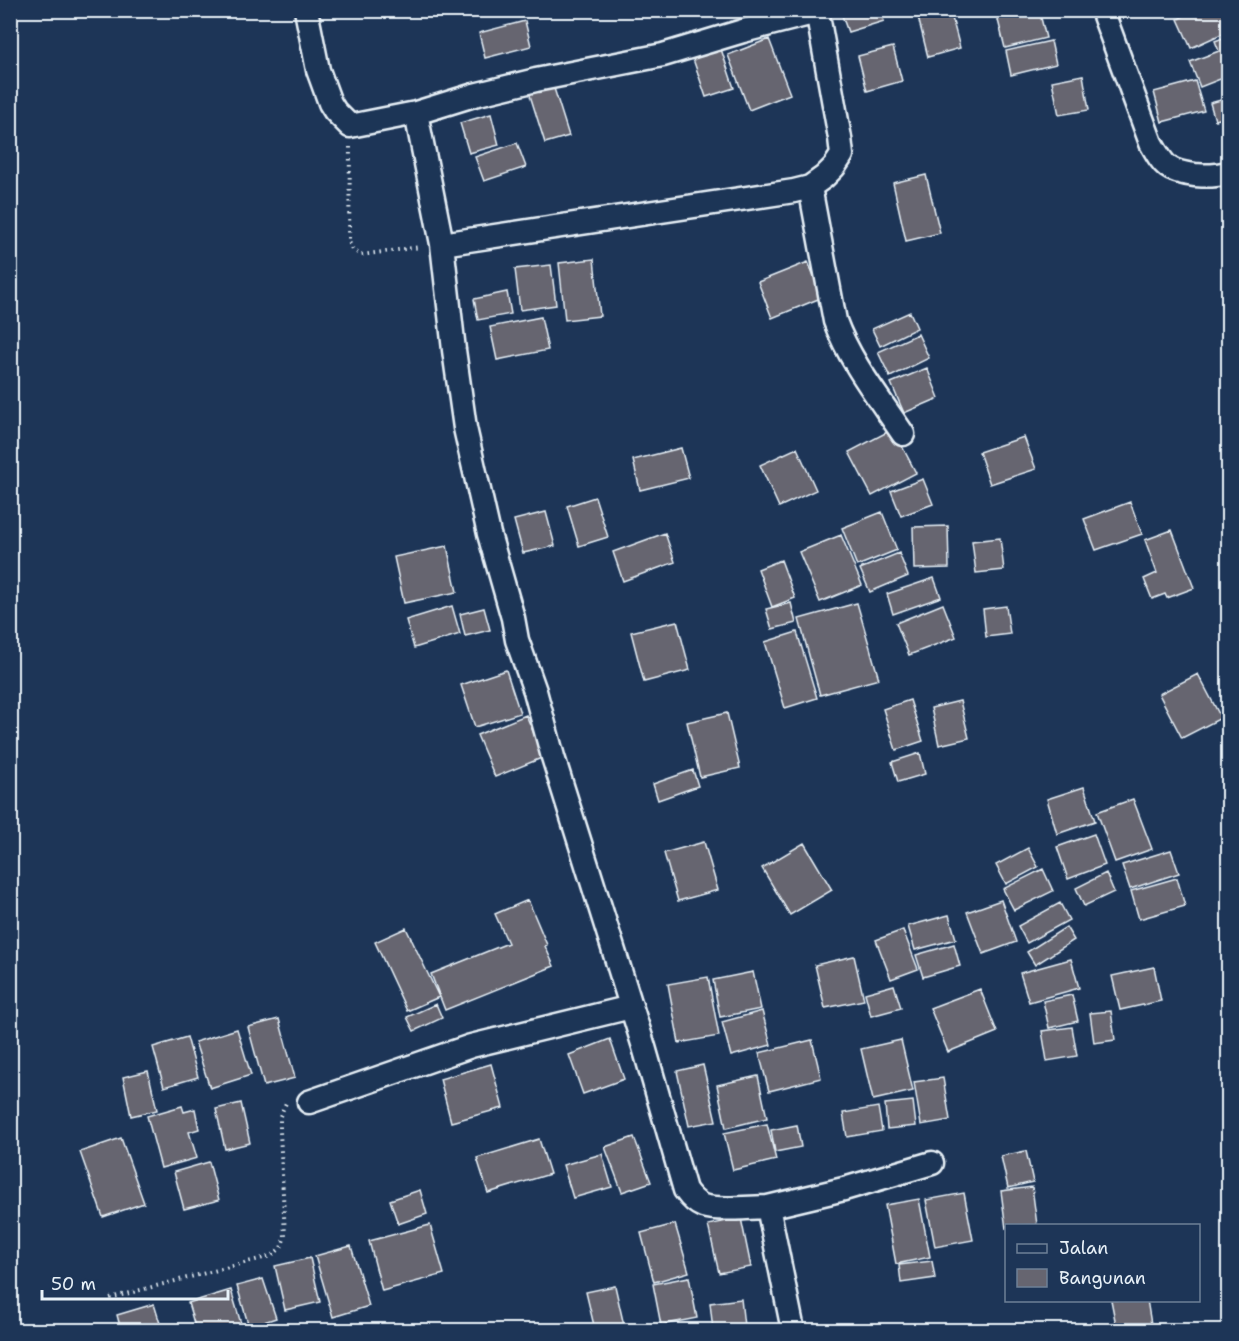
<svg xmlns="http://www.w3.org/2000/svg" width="1239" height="1341" viewBox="0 0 1239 1341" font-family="'Shantell Sans',sans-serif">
<rect width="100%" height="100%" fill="#1d3557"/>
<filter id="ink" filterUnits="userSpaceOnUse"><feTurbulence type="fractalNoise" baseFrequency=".0167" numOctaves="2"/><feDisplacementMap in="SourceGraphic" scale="12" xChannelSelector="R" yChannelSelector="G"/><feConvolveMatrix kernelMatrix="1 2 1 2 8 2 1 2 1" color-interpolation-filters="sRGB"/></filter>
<g filter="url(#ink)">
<path fill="#666570" stroke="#e8f1f8" stroke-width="1.5" d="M840,10H880L884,21L848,32Z
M942,10H950L960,48L928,57L918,17Z
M1021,10H1039L1046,38L1005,48L997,16Z
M1195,10H1226L1228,17V31L1191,48L1178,19Z
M525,21L531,46L485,58L479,33Z
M1228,36V76L1200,87L1190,62L1219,51L1215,41Z
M769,39L790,94L749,110L728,55Z
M1051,41L1056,64L1011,75L1006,51Z
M893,47L902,81L867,91L858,56Z
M721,49L734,88L706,97L693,59Z
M1083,75L1089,110L1059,115L1052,81Z
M1195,81L1204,111L1162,122L1154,92Z
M553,85L569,136L545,143L529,92Z
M1228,98V117L1215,120L1210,103Z
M491,114L499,145L469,153L460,123Z
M517,143L526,167L484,181L475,157Z
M926,175L940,233L906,241L893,183Z
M594,259L600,316L565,320L559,263Z
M808,262L823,297L772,318L758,282Z
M551,265L556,305L520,310L515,269Z
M507,292L511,314L478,320L474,299Z
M910,312L917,328L880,346L872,329Z
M541,317L548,350L497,360L490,327Z
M918,334L929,358L890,377L878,352Z
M927,368L939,398L904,413L891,383Z
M893,429L916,473L872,496L849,452Z
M1024,437L1036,469L990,484L979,452Z
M681,448L689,478L640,490L633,460Z
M797,448L816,490L779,507L760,465Z
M923,479L933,504L901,516L891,491Z
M595,497L608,537L579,546L567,506Z
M1130,502L1142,534L1096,550L1084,519Z
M546,512L555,546L523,553L514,520Z
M882,512L897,550L857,566L842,528Z
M948,526L949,568L914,569L913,527Z
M1172,530L1194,588L1167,598L1165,594L1152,599L1144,579L1157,573L1145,540Z
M665,533L675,562L623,581L613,552Z
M841,535L862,585L820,602L799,552Z
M1000,538L1004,570L976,573L972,541Z
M447,546L457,592L404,603L394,557Z
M899,553L908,576L870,592L860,569Z
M781,560L795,598L772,607L758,569Z
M934,578L941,597L893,614L887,594Z
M791,603L796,623L772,629L766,609Z
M857,603L879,679L820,695L799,619Z
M943,604L956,637L909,655L896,623Z
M452,606L460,634L414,648L406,620Z
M1006,606L1010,634L986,637L983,609Z
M484,608L490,630L465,636L460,614Z
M677,621L690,670L644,682L631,632Z
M797,632L817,698L785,708L765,642Z
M506,670L520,713L475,727L461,685Z
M1198,674L1221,718L1182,738L1159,694Z
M910,700L923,741L896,750L883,709Z
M960,701L969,738L939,745L931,708Z
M727,713L740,768L700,777L687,722Z
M526,715L544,757L495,777L477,735Z
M920,753L925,774L898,782L892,762Z
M693,770L698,786L658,800L653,784Z
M1084,787L1095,821L1057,834L1047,799Z
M1133,799L1152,849L1115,862L1097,812Z
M1094,834L1105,865L1068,879L1057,847Z
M704,842L718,890L678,901L664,853Z
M804,843L832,890L790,915L762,868Z
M1028,848L1038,867L1006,884L996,865Z
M1171,850L1179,873L1130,889L1122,865Z
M1043,869L1053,891L1014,910L1003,889Z
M1106,873L1114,892L1084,906L1076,888Z
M1177,878L1185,906L1139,919L1131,891Z
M528,900L547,945L545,946L554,966L445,1010L431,974L508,943L495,914Z
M1001,900L1016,942L983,954L967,912Z
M1060,903L1069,920L1027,943L1018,926Z
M949,915L956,939L915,950L908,926Z
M1066,927L1074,940L1035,965L1027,952Z
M406,928L439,997L407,1011L375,942Z
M903,930L918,969L891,979L876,940Z
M954,944L960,966L923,977L916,955Z
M854,956L864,1000L825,1008L815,965Z
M1071,959L1079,988L1029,1002L1020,973Z
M1154,967L1161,1001L1120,1010L1112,976Z
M753,972L761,1009L720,1017L713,980Z
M708,977L719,1036L679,1043L668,984Z
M894,985L901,1008L871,1016L865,993Z
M980,989L997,1032L948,1052L930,1008Z
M1072,995L1078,1021L1049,1028L1043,1001Z
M436,1004L442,1018L414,1031L407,1017Z
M762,1011L771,1045L731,1056L722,1022Z
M1111,1011L1115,1040L1094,1043L1090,1013Z
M279,1019L295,1078L264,1086L248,1027Z
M1072,1027L1077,1056L1047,1061L1042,1031Z
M237,1029L251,1075L210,1088L195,1042Z
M187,1037L198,1077L164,1087L153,1047Z
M610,1039L624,1079L583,1094L569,1055Z
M812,1040L821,1078L769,1091L759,1053Z
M901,1040L913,1091L873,1100L861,1049Z
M491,1064L503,1108L451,1122L440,1079Z
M703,1065L716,1121L689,1126L677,1071Z
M148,1071L157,1110L131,1116L123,1077Z
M758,1076L767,1118L726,1128L717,1085Z
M943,1078L950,1120L921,1125L914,1082Z
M913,1101L916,1126L887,1129L885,1104Z
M241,1103L250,1143L225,1149L216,1109Z
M182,1106L184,1112L195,1109L199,1129L189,1132L197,1158L161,1168L147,1116Z
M878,1107L882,1131L847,1137L843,1113Z
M767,1124L776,1160L733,1170L724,1133Z
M797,1125L801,1147L775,1152L771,1130Z
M634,1137L651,1182L622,1192L605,1147Z
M121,1138L144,1203L103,1217L80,1152Z
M539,1139L550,1174L488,1193L477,1158Z
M1026,1151L1033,1182L1008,1188L1001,1156Z
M602,1154L612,1187L573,1198L563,1165Z
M209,1162L219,1200L184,1209L174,1172Z
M1032,1187L1037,1225L1006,1226V1229L1001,1191Z
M420,1190L427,1214L398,1224L390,1200Z
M964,1193L973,1240L935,1247L926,1200Z
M919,1199L930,1257L896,1264L885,1205Z
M741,1218L751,1267L719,1273L708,1225Z
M675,1224L689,1272L654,1282L641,1233Z
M430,1225L444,1274L382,1291L369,1241Z
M351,1246L369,1306L333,1317L315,1256Z
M310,1258L320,1302L285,1310L275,1266Z
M932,1261L935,1278L901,1283L899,1265Z
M689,1277L697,1318L661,1325L653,1284Z
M263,1279L276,1318L249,1327L237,1286Z
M615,1286L625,1330H595L586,1292Z
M231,1290L242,1327L228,1330H196L188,1303Z
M741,1299L744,1326L713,1330L710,1303Z
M1111,1300H1147L1152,1330H1117Z
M154,1304L162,1330H121L117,1315Z"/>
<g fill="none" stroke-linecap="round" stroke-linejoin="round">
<defs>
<path id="minor" d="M306,10L318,70L330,103L335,111L350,126L416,113L474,95L536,80L663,55L743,31L817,12
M1102,10L1151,143C1164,166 1167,172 1195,175C1208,176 1215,176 1228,173
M416,113L442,244L454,350L465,428L489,534L513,618L517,640L535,691L553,757L644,1047L685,1190C690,1197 695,1203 703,1206C718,1211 751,1207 768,1207L793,1330
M810,187L835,321C850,362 879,398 903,434
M442,244L794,191L810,187L824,177L834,167L842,155L840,138L817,10
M309,1102L471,1046L631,1007
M768,1207L844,1189L932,1163"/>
</defs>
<use href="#minor" stroke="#e8f1f8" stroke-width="27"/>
<path stroke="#e8f1f8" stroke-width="4" stroke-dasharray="1.5 4.5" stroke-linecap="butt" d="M350,147L349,242L353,250L361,255L420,247
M110,1298L271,1256L281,1248L285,1236L280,1131V1116L286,1103"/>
<use href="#minor" stroke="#1d3557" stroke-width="22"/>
</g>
</g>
<rect width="1239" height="1341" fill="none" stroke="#1d3557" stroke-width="36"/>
<rect x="18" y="18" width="1203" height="1305" fill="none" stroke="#e8f1f8" stroke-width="2" filter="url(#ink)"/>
<rect x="1005" y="1224" width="195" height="78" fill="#1d3557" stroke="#6e8097" stroke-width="1.5"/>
<rect x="1017" y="1244" width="30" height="9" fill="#1d3557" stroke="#6e8097" stroke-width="1.5"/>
<text x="1059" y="1254" font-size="18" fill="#e8f1f8">Jalan</text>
<rect x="1017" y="1269" width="30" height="18" fill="#666570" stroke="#6e8097" stroke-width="1.5"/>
<text x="1059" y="1284" font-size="18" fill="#e8f1f8">Bangunan</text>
<path d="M42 1290v9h186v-9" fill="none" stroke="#e8f1f8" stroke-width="3"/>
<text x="51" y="1290" font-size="18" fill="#e8f1f8" stroke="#1d3557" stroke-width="4.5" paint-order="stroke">50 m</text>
</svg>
